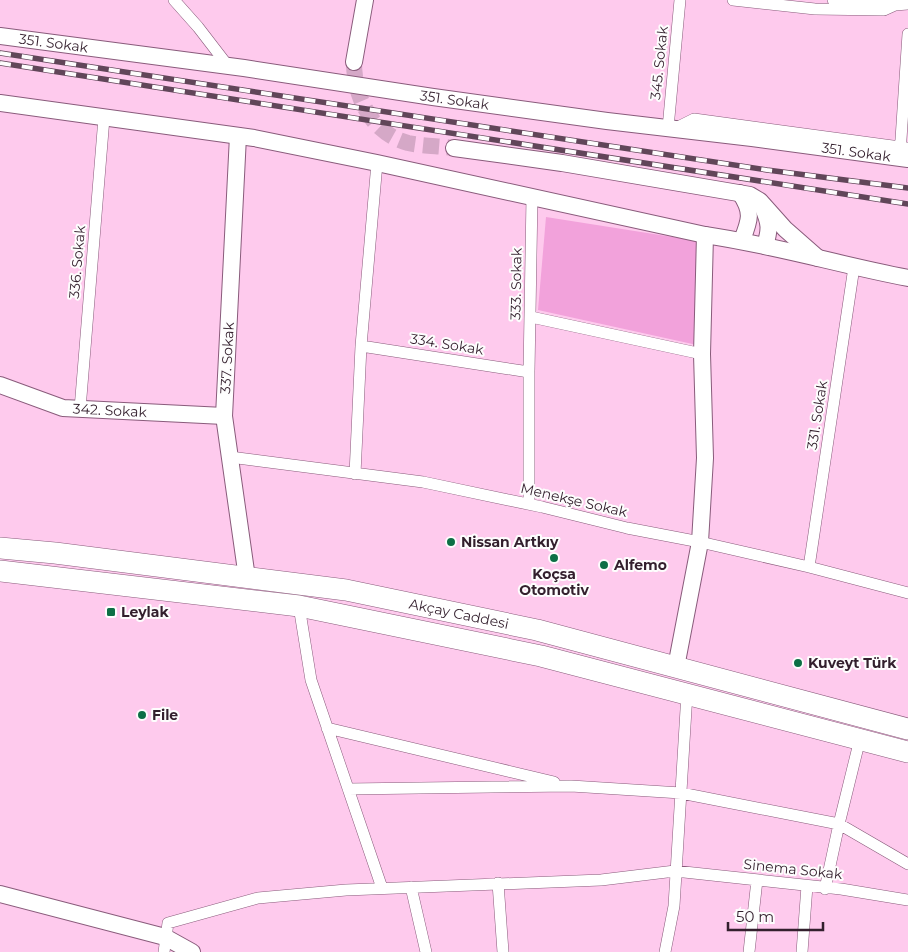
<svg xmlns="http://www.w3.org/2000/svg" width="908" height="952" viewBox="0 0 908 952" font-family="Montserrat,sans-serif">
<rect width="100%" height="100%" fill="#fecaed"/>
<path fill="#f2a2db" d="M546,217L698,241L697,345L538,310Z"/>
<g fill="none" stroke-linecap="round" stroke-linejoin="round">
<path stroke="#d5a8c7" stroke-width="16" stroke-dasharray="16 8" stroke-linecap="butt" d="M354,62C354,97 371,133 408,143C422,146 439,146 454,148"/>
<defs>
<path id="street" d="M174,0L198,27L228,66
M733,0L815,9L884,10L895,5
M833,0L883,1L895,5L908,4
M668,128L680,0
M674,129L694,119L908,148
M900,154L908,34
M531,317L702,354
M361,346L529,372
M80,409L104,118
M230,457L423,482L542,507L627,528L700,542L809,567L908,593
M355,474L361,346L377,163
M529,504V372L532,197
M809,567L854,267
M299,606L311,680L382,888
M327,728L554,782
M348,789L571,786L681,793L839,824L858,747
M498,883L503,952
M411,887L426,952
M825,889L839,824L908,864
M164,952L168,923L258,898L346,890L601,880L675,871L841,889L908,900
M665,952L674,906L687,693
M749,952L757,880
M802,952L807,886"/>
<g id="secondary">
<path id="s1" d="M0,36L244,68L433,97L607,121L752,138L908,159"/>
<path d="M354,62L365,0"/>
<path d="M0,103L254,138L377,163L705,235C774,245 840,265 908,278"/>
<path d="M238,136L224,416L247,578"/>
<path d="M454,148L562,163L750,195L760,201L785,229L818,258"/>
<path d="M740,193C753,212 750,220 742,240"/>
<path d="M763,208C770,224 770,229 765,246"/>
<path id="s2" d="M0,385L63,408L224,416"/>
<path d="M676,667L700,542L705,458L702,354L705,235"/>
<path d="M0,894L165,937L192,952"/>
</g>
<g id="highway">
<path id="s3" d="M0,548L55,553L346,590L537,630L908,729"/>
<path d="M0,571L299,606L541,656L908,752"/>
</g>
</defs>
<use href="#street" stroke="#895b7b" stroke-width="12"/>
<use href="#secondary" stroke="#895b7b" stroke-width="18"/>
<use href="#highway" stroke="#895b7b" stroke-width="22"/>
<use href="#street" stroke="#fff" stroke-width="11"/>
<use href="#secondary" stroke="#fff" stroke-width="16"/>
<use href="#highway" stroke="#fff" stroke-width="21"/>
<defs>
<path id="rail" d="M0,53L767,170L908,188
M0,63L908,204"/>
</defs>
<use href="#rail" stroke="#614659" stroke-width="5.5"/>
<use href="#rail" stroke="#fdfdfd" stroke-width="4" stroke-dasharray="11" stroke-linecap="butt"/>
</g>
<g fill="#0d6f46" stroke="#fdfdfd" stroke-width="2">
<circle cx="451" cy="542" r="5"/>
<circle cx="554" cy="558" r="5"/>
<circle cx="604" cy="565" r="5"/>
<rect x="106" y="607" width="10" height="10" rx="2.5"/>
<circle cx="798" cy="663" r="5"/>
<circle cx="142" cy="715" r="5"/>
</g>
<g text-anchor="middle" stroke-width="4" stroke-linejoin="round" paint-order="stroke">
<g font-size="14" fill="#331f2d" stroke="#fdfdfd">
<text dy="5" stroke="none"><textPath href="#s1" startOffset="54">351. Sokak</textPath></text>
<text transform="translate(659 63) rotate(-84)" y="5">345. Sokak</text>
<text dy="5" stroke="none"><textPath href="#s1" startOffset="459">351. Sokak</textPath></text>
<text dy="5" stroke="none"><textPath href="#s1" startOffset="864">351. Sokak</textPath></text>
<text transform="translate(77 262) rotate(-85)" y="5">336. Sokak</text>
<text transform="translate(516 284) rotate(-89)" y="5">333. Sokak</text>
<text transform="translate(447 344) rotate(9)" y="5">334. Sokak</text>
<text transform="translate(227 358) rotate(-87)" y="5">337. Sokak</text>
<text dy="5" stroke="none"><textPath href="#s2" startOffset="114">342. Sokak</textPath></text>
<text transform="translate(817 415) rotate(-81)" y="5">331. Sokak</text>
<text transform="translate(574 500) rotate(13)" y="5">Menekşe Sokak</text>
<text dy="5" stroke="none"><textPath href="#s3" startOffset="464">Akçay Caddesi</textPath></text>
<text transform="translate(793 869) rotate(6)" y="5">Sinema Sokak</text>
</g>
<g font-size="14" font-weight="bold" fill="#331f2d" stroke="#fdfdfd" text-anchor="start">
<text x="461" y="547">Nissan Artkıy</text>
<text x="614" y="570">Alfemo</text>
<text x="554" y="579" text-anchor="middle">Koçsa<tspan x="554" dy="16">Otomotiv</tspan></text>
<text x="121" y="617">Leylak</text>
<text x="808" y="668">Kuveyt Türk</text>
<text x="152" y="720">File</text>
</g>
</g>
<path d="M728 922v8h95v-8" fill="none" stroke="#331f2d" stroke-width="2.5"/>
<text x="736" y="922" font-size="15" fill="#331f2d" stroke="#fdfdfd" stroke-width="4" paint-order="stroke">50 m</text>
</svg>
